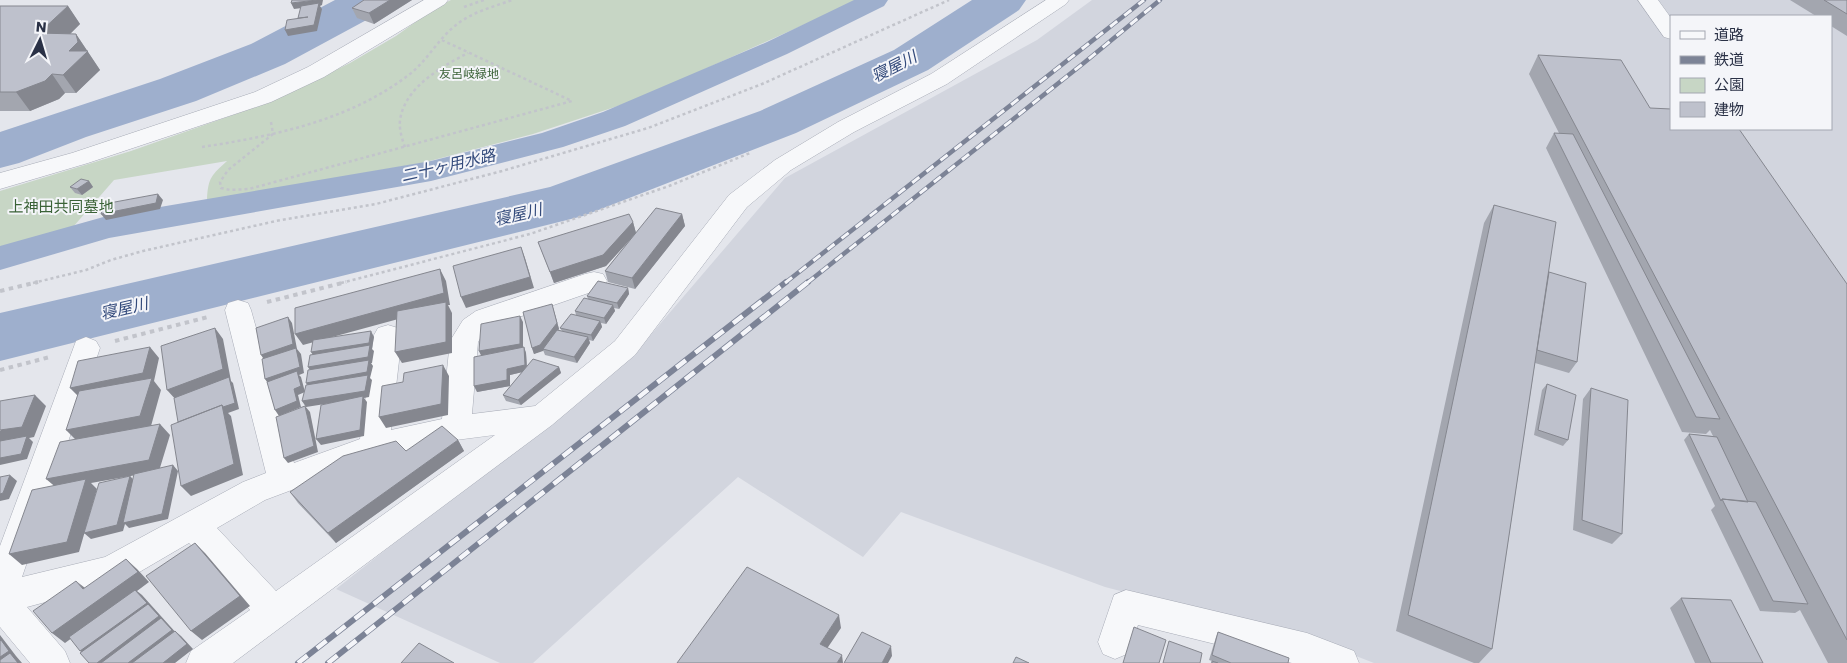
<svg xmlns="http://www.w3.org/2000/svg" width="1847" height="663" viewBox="0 0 1847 663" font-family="Poppins,'Noto Sans JP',sans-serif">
<rect width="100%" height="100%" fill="#e4e6ec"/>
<path fill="#d2d5de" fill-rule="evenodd" d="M1092,0H1847V663H1374L1325,644L1105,587L901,512L863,557L738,477L533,663H500L336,589L636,352L785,178L1037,40ZM1671,16H1831V129H1671Z"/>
<path fill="#c7d6c5" d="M451,0H859L636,100L533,134L422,163L207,200C208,177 212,175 227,161L114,180L73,227L0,249V191L131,151L275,100L350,63L396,36L435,8Z"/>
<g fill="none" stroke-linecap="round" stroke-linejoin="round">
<path fill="#9eafcd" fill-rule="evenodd" d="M854,0H888L884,6L787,54L625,126L563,147L431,181L109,238L0,270V246L107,216L431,161L542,133L603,112L767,42Z"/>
<path fill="#9eafcd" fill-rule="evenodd" d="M335,0H392L385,10L285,64L196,101L86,137L19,163L0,168V132L160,79L251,44Z
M972,0H1026L1019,10L928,70L796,133L583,216L0,361V313L550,187L760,111L894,50Z"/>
<defs>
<path id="minor" d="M424,0H448L445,4L324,77L271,102L88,163L0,189V173L72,153L255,92L308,67Z
M1046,0H1069L1066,4L947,84L854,132L791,170L747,207L635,355L552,425L233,663H186L191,651L250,610L189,543L124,581L27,607L65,651L70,663H30L0,627V546L76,341L86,337L96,341L100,348L22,577L105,557L243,482L266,473L225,310L228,303L238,300L248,303L251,310L294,463L360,439L374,335L378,328L388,325L398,328L402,335L391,430L442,419L450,341L463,320L476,311L585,274L594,272L603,274L607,281L603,288L496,325L483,334L478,342L472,414L535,406L615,341L729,195L775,160L838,122L931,74ZM495,435L276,591L217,528L265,500L377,458L456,440Z
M1638,0H1658L1671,18V39L1664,37Z
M1126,590L1307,633L1354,651L1359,663H1292L1138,625L1127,654L1115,659L1103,654L1098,642L1114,595Z"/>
</defs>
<use href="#minor" stroke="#a8acb7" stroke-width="1"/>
<path stroke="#c2c4cb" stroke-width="2.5" stroke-dasharray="3 3" stroke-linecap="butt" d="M464,7L484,0
M271,122L273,134L228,170L220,182L221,188L230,190L249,189L572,101L442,40
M202,147C273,136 347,121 406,77C426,63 437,40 456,25C472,12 493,7 512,0
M405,147C402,139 399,129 400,120C405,87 441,67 468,53
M33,283L86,270L111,260L143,251L276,221L376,204L502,171L648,128L762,84L949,0
M341,283L530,234L669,186L750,153"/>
<path stroke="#c2c4cb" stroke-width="4" stroke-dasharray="4.5 4.5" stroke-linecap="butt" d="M0,291L38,282
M267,302L346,282
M115,341L208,317
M0,370L50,357"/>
<use href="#minor" fill="#f7f8fa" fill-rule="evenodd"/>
<defs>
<path id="rail-far1" d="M785,283L1144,0
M807,283L1085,62L1160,0"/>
<path id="rail" d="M298,663L786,282
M328,663L808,282"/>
</defs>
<use href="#rail-far1" stroke="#7c8396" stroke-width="4.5"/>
<use href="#rail" stroke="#7c8396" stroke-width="6"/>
<use href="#rail-far1" stroke="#f4f5f9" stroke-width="3" stroke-dasharray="9" stroke-linecap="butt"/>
<use href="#rail" stroke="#f4f5f9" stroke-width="4.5" stroke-dasharray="12" stroke-linecap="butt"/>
</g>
<path fill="#a3a6af" d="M364,0H412L374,24L357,18L352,8Z
M1790,0H1847V36L1831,26V16H1816Z
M0,6H68L80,24L70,34H76L100,70L76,93H65L59,99L30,111H0Z
M1538,55L1650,108L1847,284V663H1828L1800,610L1795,613L1760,611L1711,510L1715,506L1684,440L1689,434L1713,436L1710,430L1706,434L1682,432L1546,148L1554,133H1559L1529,74Z
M89,181L93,187L82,195L75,193L70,187Z
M1494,205L1549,272L1577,362L1569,373L1535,363L1492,649L1479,663H1474L1396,631L1484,223Z
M682,214L685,226L635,289L608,282L605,271L629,241L606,266L554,283L538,242L633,222L636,233Z
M628,288L629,294L619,309L614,308L615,311L606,324L601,323L602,327L593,341L589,340L590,343L577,363L545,355L543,350L534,354L532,348L552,304L559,329L558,330L562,331L560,328L576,315L575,311L588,299L587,296Z
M523,322V347H524L526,353L527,366L559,367L561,373L521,405L506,401L503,395L522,372L510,375V386L477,392L481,355L479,351Z
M1547,384L1568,440L1563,446L1534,435L1542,390Z
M1591,388L1622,534L1612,544L1573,530L1583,399Z
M458,440L464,451L336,543L298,503L290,492Z
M1681,598L1763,663H1695L1670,608Z
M1218,632L1288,663H1211L1212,661L1209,660L1216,637Z"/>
<path fill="#85878f" d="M317,0H323L322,5L320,6L322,9L317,31L288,36L285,30L318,6L294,9L291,3Z
M390,0H412L374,24L369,13Z
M68,6L80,24L52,52L39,33Z
M76,34L100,70L76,93L63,75L69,51Z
M52,74L65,93L59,99L30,111L16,92Z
M89,181L93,187L82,195L77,189Z
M158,194L163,200L160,209L106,220L101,214Z
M682,214L685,226L635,289L632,278Z
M633,222L636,233L606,266L554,283L550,272Z
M521,247L525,258L534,288L466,308L461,297Z
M440,269L446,281L450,305H448L452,313V353L402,363L395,352L446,306L303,345L295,334Z
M628,288L629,294L619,309L617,303Z
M552,304L559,329L543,351L534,354L532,348Z
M613,305L615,311L606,324L604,318Z
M520,316L523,322V350L482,357L479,351Z
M288,317L292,323L297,349L301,354L304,373L299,375L301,377L305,392L298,395L301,407L279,416L275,410L269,385L265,379V361L261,355Z
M600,321L602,327L593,341L591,335Z
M215,328L223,339L231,381L233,383L239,409L228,413L231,416L243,475L191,496L181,486L184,430L177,401L167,390Z
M371,331L374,337L372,349L374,351L372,363H371L373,366L370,378L372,380L369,397L364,398L367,402L364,436L321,445L316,439L363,398L306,407L302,401L310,388L306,383L312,373L308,367L315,358L311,352Z
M588,337L590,343L577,363L574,357Z
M150,347L159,358L154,381L161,390L151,426L77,441L66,430L81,399L70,388Z
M524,347L526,353L527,371L510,375V386L477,392L474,386L507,369Z
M443,365L449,376L448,415L386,428L379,417Z
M559,367L561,373L521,405L518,400Z
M35,395L46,406L34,437L29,438L33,442L27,459L0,465V431Z
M305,406L310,412L318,452L288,463L284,458Z
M160,424L170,435L159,471L91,483L97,489L79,552L22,565L9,554L58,489L46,479Z
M458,440L464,451L336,543L328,533Z
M173,465L178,471L168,519L129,528L125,524L123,531L91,539L84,533L130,476L136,482Z
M10,475L17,481L9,499L0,501V494Z
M195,543L205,553L250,606L202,640L191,631Z
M126,559L137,569L149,582L137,591L142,595L178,635L141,663H97L80,651L136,591L65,643L52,633Z
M76,581L89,591L83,589Z
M839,615L841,628L822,656L820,644Z
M175,631L181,636L193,649L175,663H163Z
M0,635L16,656L22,663H0Z
M891,646L892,656L888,663H882Z
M842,655L843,663H837Z"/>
<path fill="#bec1cc" stroke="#85878f" d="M292,0H317L291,3Z
M364,0H390L369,13L352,8Z
M1824,0H1847V14Z
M319,3L314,25L285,30L287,20L308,17L298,18L301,6Z
M0,6H68L39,33L76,34L78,42L69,51H88L63,75L52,74L45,81L16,92H0Z
M1538,55L1621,60L1650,108L1671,109V129H1739L1847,284V640Z
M1554,133L1573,134L1720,419L1696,417Z
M81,179L89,181L77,189L70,187Z
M158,194L156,203L101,214L104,204Z
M1494,205L1556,222L1492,649L1408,615Z
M656,208L682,214L632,278L605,271Z
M629,214L633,222L603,255L550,272L538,242Z
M521,247L530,277L461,297L453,266Z
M440,269L444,293L295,334V308Z
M1549,272L1586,283L1577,362L1537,350Z
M598,281L628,288L617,303L587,296Z
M584,298L613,305L604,318L575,311Z
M446,302V342L395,352L397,311Z
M552,304L557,323L540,345L532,348L523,312Z
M571,314L600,321L591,335L560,328Z
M520,316V344L479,351L481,324Z
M288,317L293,344L261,355L256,328Z
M215,328L223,369L167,390L161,346Z
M557,330L588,337L574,357L543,349Z
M371,331L369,343L311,352L313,340Z
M370,345L368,357L308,367L310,355Z
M150,347L143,373L70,388L78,361Z
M524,347L525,365L507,369V380L474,386V357Z
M296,348L300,367L265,379L262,359Z
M533,359L559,367L518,400L503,395Z
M369,360L367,372L306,383L308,370Z
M443,365L441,404L379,417L382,386L403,382L404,373Z
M297,371L301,386L294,389L297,401L275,410L267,382Z
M368,375L365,391L302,401L306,385Z
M229,377L235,403L223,407L222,405L178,422L174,398Z
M152,378L140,416L66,430L79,391Z
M1547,384L1576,395L1568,440L1538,430Z
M1591,388L1628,400L1622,534L1582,520Z
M35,395L22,427L0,430V401Z
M363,396L360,430L316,439L321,405Z
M222,405L234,464L181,486L171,425Z
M305,406L314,446L284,458L276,417Z
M160,424L149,460L46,479L60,442Z
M442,426L458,440L328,533L290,492L343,456L396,441L406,451Z
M1689,434L1717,437L1748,502L1722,499L1721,501Z
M27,436L21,454L0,458V441Z
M173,465L162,514L123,523L134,474Z
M10,475L3,493L0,494V477Z
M130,476L117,525L84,533L99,483Z
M86,479L67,542L9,554L32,490Z
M1722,499L1756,502L1808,604L1773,601Z
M195,543L240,596L191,631L146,576Z
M126,559L138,572L52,633L33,611L76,581L83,589Z
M747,567L839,615L820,644L842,655L837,663H677Z
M135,590L147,603L80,651L69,637Z
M1681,598L1731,600L1763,663H1711Z
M148,604L159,616L97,663H89L80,653Z
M161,618L172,630L128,663H101Z
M1134,627L1166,640L1159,663H1123Z
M175,631L187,644L163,663H132Z
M862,632L891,646L882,663H844Z
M1218,632L1289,658L1288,663H1231L1212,655Z
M1,640L9,651L0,657V641Z
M1169,641L1202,653L1200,663H1163Z
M419,643L454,663H401Z
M10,653L18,663H0V660Z
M1016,657L1029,663H1013Z
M1212,661L1218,663H1212Z"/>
<g text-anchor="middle" stroke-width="4" stroke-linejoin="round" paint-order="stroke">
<g font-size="12" fill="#3a6237" stroke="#f4f5f9">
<text x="469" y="78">友呂岐緑地</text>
</g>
<g font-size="15" fill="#3a6237" stroke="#f4f5f9">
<text x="61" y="212">上神田共同墓地</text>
</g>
<g font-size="16" font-style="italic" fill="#334a7b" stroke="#f4f5f9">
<text transform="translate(894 66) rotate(-27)" y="6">寝屋川</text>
<text transform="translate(448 165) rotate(-13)" y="6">二十ヶ用水路</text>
<text transform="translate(518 214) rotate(-13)" y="6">寝屋川</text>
<text transform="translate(124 308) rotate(-13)" y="6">寝屋川</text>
</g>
</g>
<rect x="1670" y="15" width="162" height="115" fill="#f4f5f9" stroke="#a3a7b1"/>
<rect x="1680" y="31" width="25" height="8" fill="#f7f8fa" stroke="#a3a7b1"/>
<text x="1714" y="40" font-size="15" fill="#2a3146">道路</text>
<rect x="1680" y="56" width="25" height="8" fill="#7c8396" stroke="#a3a7b1"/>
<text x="1714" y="65" font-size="15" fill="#2a3146">鉄道</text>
<rect x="1680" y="78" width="25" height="15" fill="#c7d6c5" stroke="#a3a7b1"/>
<text x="1714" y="90" font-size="15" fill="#2a3146">公園</text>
<rect x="1680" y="102" width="25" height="15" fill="#bec1cc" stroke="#a3a7b1"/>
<text x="1714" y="115" font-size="15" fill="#2a3146">建物</text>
<g transform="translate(40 40) rotate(5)" stroke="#f4f5f9" stroke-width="4" paint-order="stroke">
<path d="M0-4L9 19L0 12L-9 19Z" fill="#2a3146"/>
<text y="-8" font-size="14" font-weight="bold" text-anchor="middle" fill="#2a3146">N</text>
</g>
</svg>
